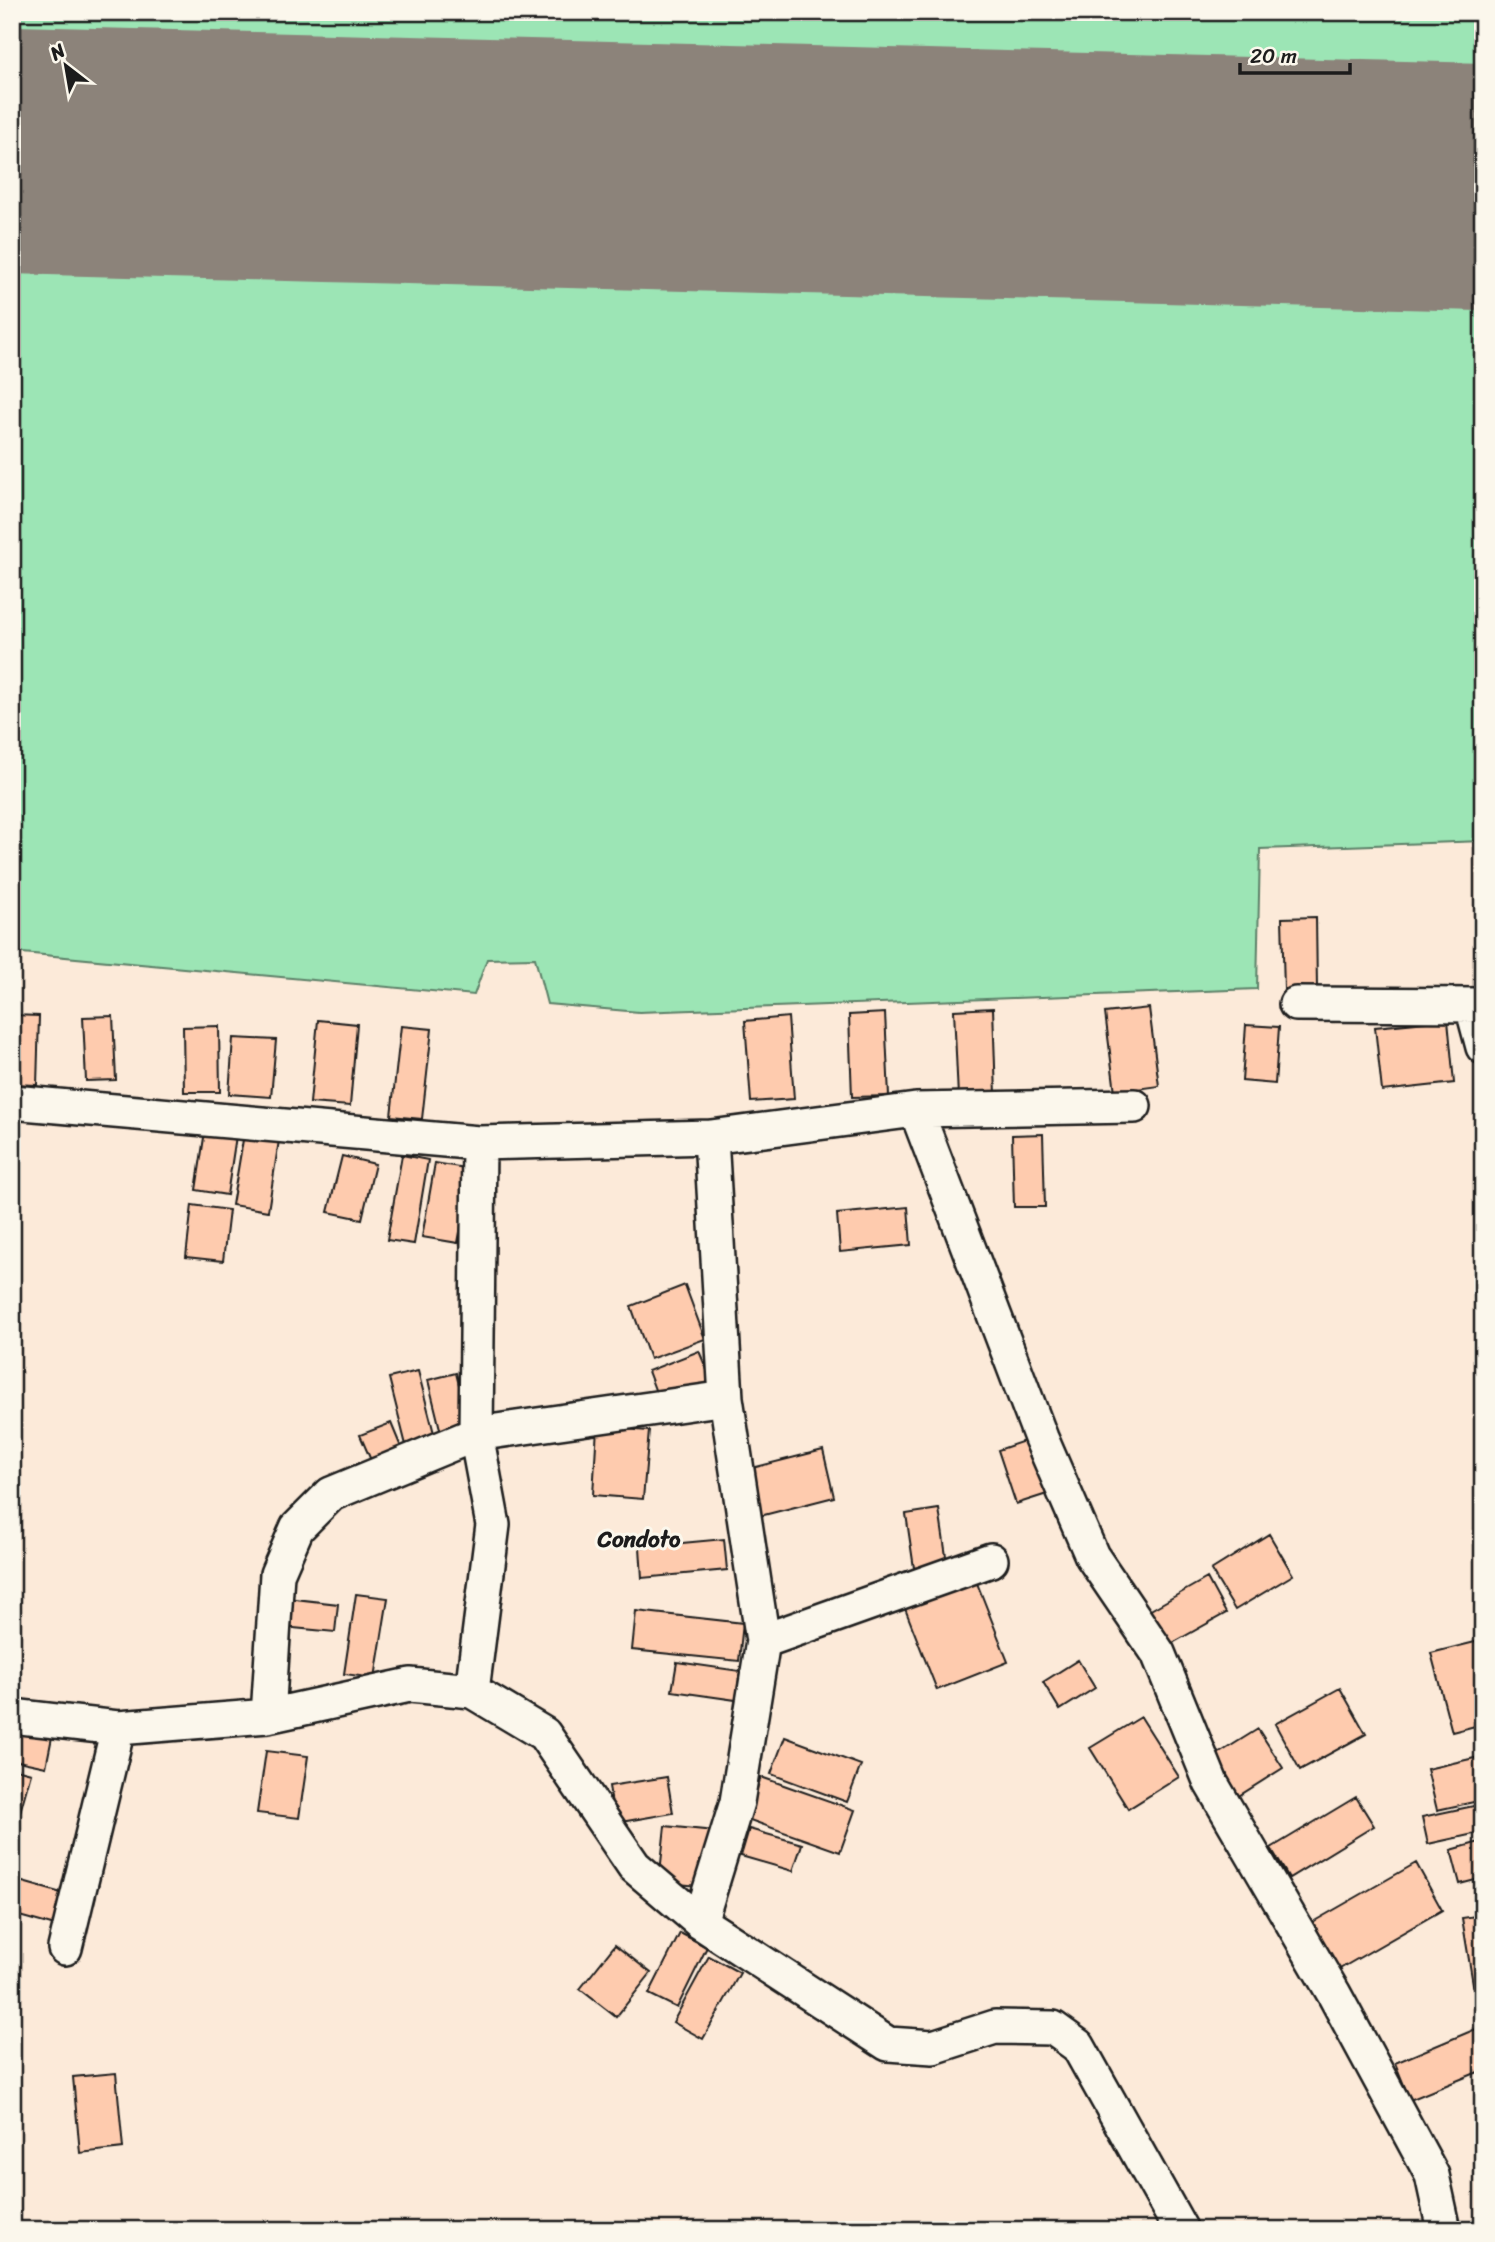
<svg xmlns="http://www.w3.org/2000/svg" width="1495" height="2242" viewBox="0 0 1495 2242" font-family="Sriracha,sans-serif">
<rect width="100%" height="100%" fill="#fcead9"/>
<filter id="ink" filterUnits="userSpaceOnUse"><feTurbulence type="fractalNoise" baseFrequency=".0143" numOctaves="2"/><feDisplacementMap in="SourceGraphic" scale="14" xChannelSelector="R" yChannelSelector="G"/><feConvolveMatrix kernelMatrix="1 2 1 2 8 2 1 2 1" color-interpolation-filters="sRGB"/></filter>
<g filter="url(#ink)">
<path fill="#fde1cc" d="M12,12H1483V841L1260,849L1257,989L639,1012L547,1004L535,958L487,959L474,995L12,952Z"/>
<path fill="#9ce5b5" stroke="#5c8068" stroke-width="2" d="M12,12H1483V71L12,41Z
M12,236L1483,262V841L1260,849L1257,989L639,1012L547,1004L535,958L487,959L474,995L12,952Z"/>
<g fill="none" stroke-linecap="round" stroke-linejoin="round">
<path stroke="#8c837a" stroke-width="248" d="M12,150L1483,187"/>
</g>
<path fill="#fecbae" stroke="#1c1c1c" stroke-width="2" d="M1316,917L1317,989H1284L1282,918Z
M993,1008L996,1095L958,1097L954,1010Z
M1149,1008L1159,1086L1115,1092L1105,1013Z
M885,1013L889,1096L852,1097L849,1015Z
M12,1015L39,1016L37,1085L12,1084Z
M113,1016L116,1080L86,1081L83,1017Z
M788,1017L794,1099L751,1102L745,1021Z
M318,1020L357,1024L350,1106L310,1103Z
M1448,1020L1454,1083L1382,1091L1375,1027Z
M1246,1025L1279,1027L1275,1084L1242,1081Z
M219,1026L220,1092H184L183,1027Z
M401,1026L432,1029L422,1119L391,1116Z
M233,1038L276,1040L271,1097L229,1094Z
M245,1128L280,1134L268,1211L232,1205Z
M205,1131L236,1136L227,1195L196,1190Z
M12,1132L21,1133L16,1169L12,1168Z
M1043,1134L1045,1207H1014L1012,1135Z
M402,1155L428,1160L414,1244L387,1240Z
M342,1156L375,1164L362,1219L328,1212Z
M435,1163L471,1169L458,1243L422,1237Z
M192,1205L229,1210L223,1261L186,1257Z
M908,1207L911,1245L840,1252L837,1214Z
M685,1285L705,1339L650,1359L631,1306Z
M699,1351L712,1382L660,1403L648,1371Z
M418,1371L437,1445L408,1453L389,1378Z
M456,1373L470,1430L442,1437L428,1380Z
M391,1423L403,1452L373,1465L360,1435Z
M597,1427L649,1431L643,1499L593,1495Z
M1030,1439L1047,1494L1016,1504L998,1450Z
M823,1450L834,1497L760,1516L748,1469Z
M939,1509L947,1563L914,1568L906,1514Z
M1269,1534L1293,1575L1235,1610L1211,1570Z
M724,1539L727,1570L642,1578L640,1547Z
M975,1578L1008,1662L937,1690L904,1606Z
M1207,1578L1226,1613L1160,1650L1140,1616Z
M356,1594L388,1598L375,1678L344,1674Z
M286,1598L338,1604L335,1632L283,1627Z
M636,1611L743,1623L739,1661L632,1650Z
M1483,1640V1724L1452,1732L1431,1653Z
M1078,1660L1095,1688L1060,1710L1043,1682Z
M677,1662L740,1671L736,1700L672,1691Z
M1340,1688L1366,1734L1300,1770L1275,1724Z
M1141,1717L1179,1777L1128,1809L1090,1748Z
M1258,1729L1283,1768L1237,1797L1213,1757Z
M18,1730L52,1737L46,1767L13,1760Z
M785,1737L861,1765L847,1802L771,1774Z
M266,1751L308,1756L299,1818L257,1813Z
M1483,1756V1800L1437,1810L1427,1769Z
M12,1768L31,1773L20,1812L12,1810Z
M667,1777L673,1813L615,1823L609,1786Z
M761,1777L855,1810L840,1852L747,1819Z
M1356,1797L1374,1826L1289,1878L1271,1848Z
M1483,1804V1832L1428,1844L1422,1817Z
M665,1826L714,1831L708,1887L659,1882Z
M749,1829L802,1844L793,1871L741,1856Z
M1483,1841V1878L1460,1884L1451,1850Z
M1416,1863L1442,1910L1338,1970L1311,1923Z
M12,1879L65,1894L55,1926L12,1914Z
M1483,1915V1995L1475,1996L1462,1918Z
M680,1933L707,1947L677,2008L649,1994Z
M615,1945L651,1973L616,2017L580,1989Z
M709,1956L740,1973L703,2039L673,2022Z
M1483,2026V2070L1410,2100L1395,2063Z
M116,2073L123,2148L80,2153L73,2077Z"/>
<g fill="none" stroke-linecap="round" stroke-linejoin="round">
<defs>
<path id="minor" d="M1296,1004L1483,1005
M1472,1006L1483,1047
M12,1102L479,1143L711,1137L916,1110L1134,1106
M916,1110L1041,1438L1092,1556L1158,1653L1211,1783L1334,1994L1432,2175L1444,2230
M763,1641L991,1560
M472,1691L493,1525L476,1434L479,1143
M12,1716L118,1728L268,1716L410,1685L472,1691L544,1734L634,1866L700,1922L888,2044L933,2047L995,2027L1053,2028L1078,2046L1181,2230
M268,1716L277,1574L297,1528L331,1494L476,1434L726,1398
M700,1922L737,1802L763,1641L726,1398L711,1137
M65,1948L118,1728"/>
</defs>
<use href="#minor" stroke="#1c1c1c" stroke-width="38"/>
<use href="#minor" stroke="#fbf7ec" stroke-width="33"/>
</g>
</g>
<g text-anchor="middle" stroke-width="6" stroke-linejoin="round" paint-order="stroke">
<g font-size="23" font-weight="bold" fill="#1c1c1c" stroke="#fbf7ec">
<text x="639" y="1547">Condoto</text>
</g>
</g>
<rect width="1495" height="2242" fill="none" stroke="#fbf7ec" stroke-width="42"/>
<rect x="21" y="21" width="1453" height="2200" fill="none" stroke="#1c1c1c" stroke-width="2.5" filter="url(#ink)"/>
<g transform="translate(66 66) rotate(329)" stroke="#fbf7ec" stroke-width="5" paint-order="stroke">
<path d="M0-5L12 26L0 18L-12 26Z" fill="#1c1c1c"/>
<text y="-10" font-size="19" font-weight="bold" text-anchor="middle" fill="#1c1c1c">N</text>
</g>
<path d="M1240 63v10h110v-10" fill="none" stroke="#1c1c1c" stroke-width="3.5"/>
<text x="1250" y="63" font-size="21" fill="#1c1c1c" stroke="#fbf7ec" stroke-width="5" paint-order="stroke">20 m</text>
</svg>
